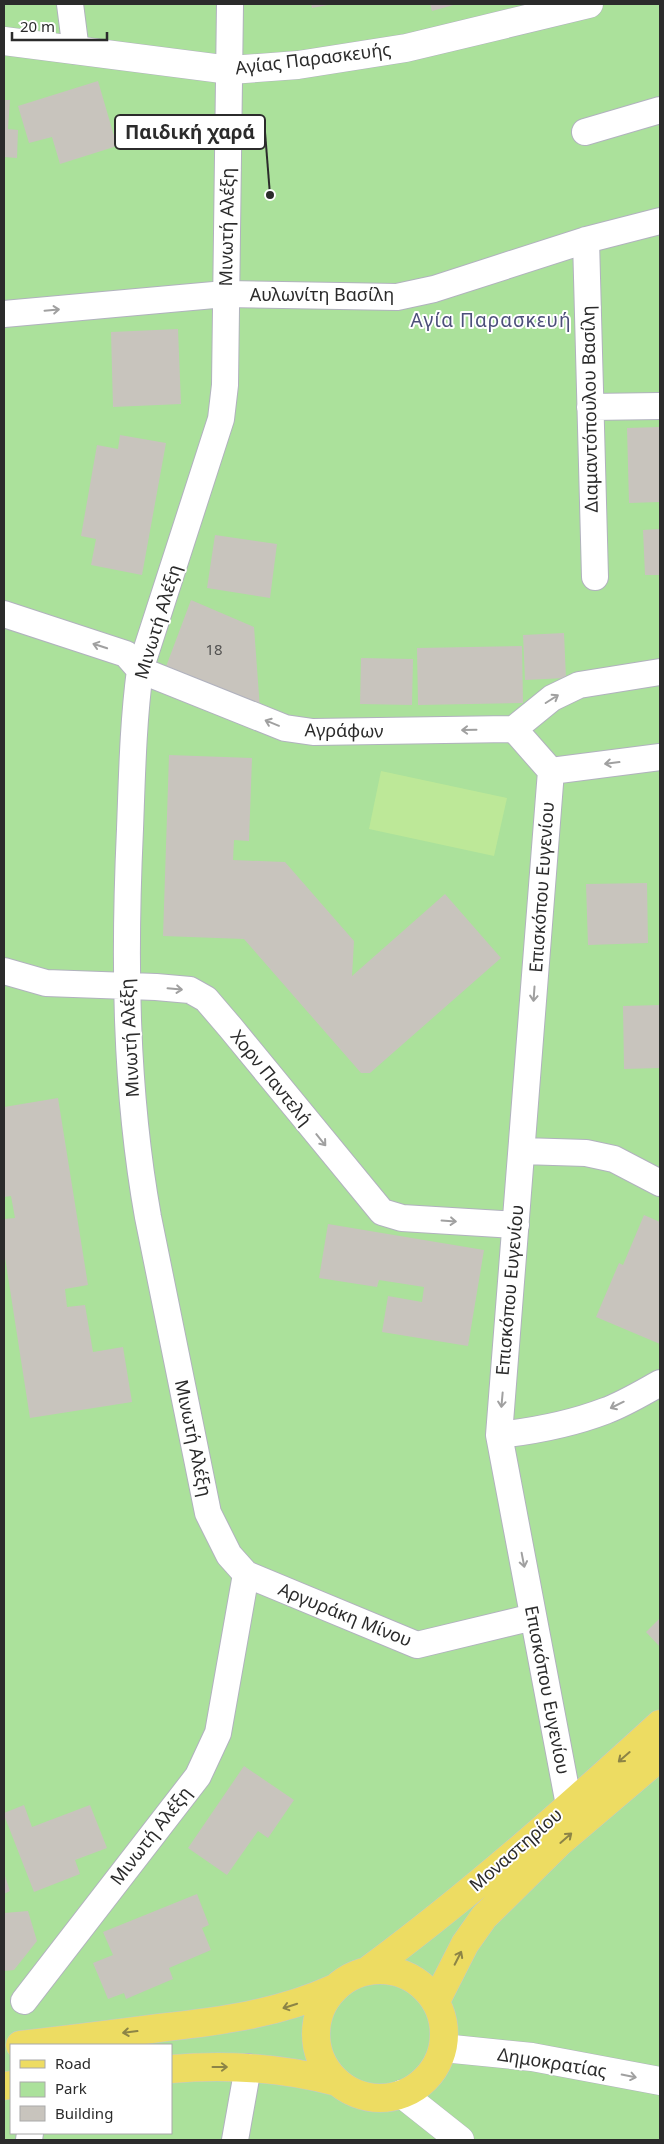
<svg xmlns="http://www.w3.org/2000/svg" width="664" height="2144" viewBox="0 0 664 2144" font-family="'Noto Sans',sans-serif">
<rect width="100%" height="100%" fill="#ece8dd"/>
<path fill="#abe19b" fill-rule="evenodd" d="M4,4H660V2140H4ZM11,2045H171V2133H11Z"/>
<path fill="#bde898" d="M381,771L507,798L494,856L369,829Z"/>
<path fill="#c8c4bd" d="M311,4H328V5L312,8Z
M430,4H457L432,11Z
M98,81L117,146L60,164L52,137L29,143L18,106Z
M4,100H10L8,129L18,130L17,158L4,157Z
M178,329L181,404L113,407L111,332Z
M660,427V502L629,503L627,428Z
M120,435L166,443L142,575L91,565L96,539L81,536L97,445L118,449Z
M660,529V575H645L643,530Z
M215,535L277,544L270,598L207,588Z
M191,600L254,627L260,709L164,672Z
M564,633L566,678L525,680L523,635Z
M522,646L523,703L418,705L417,648Z
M361,658L413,659L412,705L360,704Z
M169,755L252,758L249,841L234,840L233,860L285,862L354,941L352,976L445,894L501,958L370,1073H361L244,939L163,936Z
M647,883L648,943L588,945L586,884Z
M660,1005V1068L624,1069L623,1006Z
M58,1098L88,1285L65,1289L67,1307L85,1305L93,1352L123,1347L132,1402L30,1418L4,1251V1219L15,1218L11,1196L4,1197V1107Z
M644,1215L660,1222V1344L596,1317L619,1263L623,1265Z
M328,1224L484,1250L468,1346L382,1332L388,1296L422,1302L424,1287L379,1280L377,1287L319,1278Z
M660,1618V1647L646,1632Z
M244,1766L294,1800L268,1838L258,1831L227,1875L188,1848Z
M24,1805L32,1827L90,1805L107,1848L75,1860L80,1874L34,1892L4,1815V1813Z
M4,1873L10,1891L4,1894Z
M197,1894L209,1925L202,1928L211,1950L169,1968L173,1979L126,1999L124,1993L108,1999L93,1963L113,1955L103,1932Z
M28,1911L37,1941L14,1970L4,1971V1913Z"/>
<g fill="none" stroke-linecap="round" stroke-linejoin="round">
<defs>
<path id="street" d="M70,4L76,51
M230,4L225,385L221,419L140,670C133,723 132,776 130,829C124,958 125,1089 148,1217L208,1513L229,1555L246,1574L417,1645L533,1617
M585,132L660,110
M586,240L595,577
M4,314L225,294L397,297L434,289L586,240L660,221
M590,407L660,406
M4,614L126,654L140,670L285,728L313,732L514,729L551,771L660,757
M514,729L552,698L579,685L660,672
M551,771L499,1435L569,1805
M4,971L46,983L156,987L190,990L206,999L230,1027L382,1212L402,1218L516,1225
M522,1151L586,1153L614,1159L660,1183
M499,1435C534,1431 571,1424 605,1411C624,1404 642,1393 660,1383
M24,2001L198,1776L218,1733L246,1574
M29,2140L30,2133
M235,2140L248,2067"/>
<path id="secondary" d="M4,41L230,70L298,65L406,48L589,4
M443,2048L532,2057L660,2081
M402,2094L460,2140"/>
<path id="primary" d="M316 2034a64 64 0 1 1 128 0a64 64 0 1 1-128 0Z
M367,1971C470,1895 566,1810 660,1724
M436,2001L465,1944L484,1917L560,1842L660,1757
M20,2045C66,2040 113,2034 159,2028C221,2021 278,2014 335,1988
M171,2069C228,2064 283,2068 337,2082
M4,2086L11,2085"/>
</defs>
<use href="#street" stroke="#b1b2be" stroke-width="28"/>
<use href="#secondary" stroke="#b1b2be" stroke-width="29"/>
<use href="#primary" stroke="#c8c8c8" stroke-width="29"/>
<use href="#street" stroke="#fff" stroke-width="26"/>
<use href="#secondary" stroke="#fff" stroke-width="28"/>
<use href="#primary" stroke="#eddc62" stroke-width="28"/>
</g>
<defs><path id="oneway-shaft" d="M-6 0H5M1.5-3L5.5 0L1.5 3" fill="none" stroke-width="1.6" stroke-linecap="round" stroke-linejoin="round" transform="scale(1.25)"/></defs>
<g stroke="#a0a0a0">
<use href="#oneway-shaft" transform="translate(52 310) rotate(-5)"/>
<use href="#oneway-shaft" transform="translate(100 646) rotate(-162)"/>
<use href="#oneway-shaft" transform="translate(552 699) rotate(-32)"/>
<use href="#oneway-shaft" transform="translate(272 723) rotate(-158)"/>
<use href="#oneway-shaft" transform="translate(469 730) rotate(179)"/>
<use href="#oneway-shaft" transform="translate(612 763) rotate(173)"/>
<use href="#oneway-shaft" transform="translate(175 989) rotate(5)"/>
<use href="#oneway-shaft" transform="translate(534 994) rotate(94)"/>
<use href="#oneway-shaft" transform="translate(321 1140) rotate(51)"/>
<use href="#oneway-shaft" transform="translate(449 1221) rotate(4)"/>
<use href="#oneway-shaft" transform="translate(502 1400) rotate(95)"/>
<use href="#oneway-shaft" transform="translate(617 1405) rotate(154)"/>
<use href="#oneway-shaft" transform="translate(523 1560) rotate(79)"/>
<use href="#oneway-shaft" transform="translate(629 2076) rotate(11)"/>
</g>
<g stroke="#8c8446">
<use href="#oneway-shaft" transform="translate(624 1757) rotate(139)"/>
<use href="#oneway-shaft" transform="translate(566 1838) rotate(-41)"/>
<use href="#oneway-shaft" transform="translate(458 1958) rotate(-63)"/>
<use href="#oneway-shaft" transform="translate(290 2006) rotate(162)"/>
<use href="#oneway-shaft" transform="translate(130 2032) rotate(173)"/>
<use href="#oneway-shaft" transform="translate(220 2067)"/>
</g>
<g text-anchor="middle" stroke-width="4" stroke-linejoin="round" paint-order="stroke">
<g font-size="15" fill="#525150">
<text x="214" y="655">18</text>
</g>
<g font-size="18" fill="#2b2b2b" stroke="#fff">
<text transform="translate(313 59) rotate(-7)" y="6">Αγίας Παρασκευής</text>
<text transform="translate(227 227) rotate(-89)" y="6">Μινωτή Αλέξη</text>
<text x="322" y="301">Αυλωνίτη Βασίλη</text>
<text transform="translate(590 409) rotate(-91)" y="6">Διαμαντόπουλου Βασίλη</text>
<text transform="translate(158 622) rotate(-73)" y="6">Μινωτή Αλέξη</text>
<text transform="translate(344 731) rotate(1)" y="6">Αγράφων</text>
<text transform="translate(542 887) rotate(-86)" y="6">Επισκόπου Ευγενίου</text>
<text transform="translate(130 1038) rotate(-93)" y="6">Μινωτή Αλέξη</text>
<text transform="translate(271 1078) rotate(51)" y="6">Χορν Παντελή</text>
<text transform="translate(510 1290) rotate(-85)" y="6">Επισκόπου Ευγενίου</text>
<text transform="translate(193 1438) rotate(78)" y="6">Μινωτή Αλέξη</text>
<text transform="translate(345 1615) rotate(22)" y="6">Αργυράκη Μίνου</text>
<text transform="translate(547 1690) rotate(79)" y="6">Επισκόπου Ευγενίου</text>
<text transform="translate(151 1836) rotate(-52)" y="6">Μινωτή Αλέξη</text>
<text transform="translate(516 1850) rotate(-41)" y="6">Μοναστηρίου</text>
<text transform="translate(552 2063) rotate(9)" y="6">Δημοκρατίας</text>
</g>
<g font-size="19" letter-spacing="1" fill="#4c4f7a" stroke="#fff">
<text x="491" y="327">Αγία Παρασκευή</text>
</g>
</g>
<path fill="none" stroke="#2b2b2b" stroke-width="2" d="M270 195L265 132"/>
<circle fill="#2b2b2b" stroke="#fff" stroke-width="2" cx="270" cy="195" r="5"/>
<rect fill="#fff" stroke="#2b2b2b" stroke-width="2" x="115" y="115" width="150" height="34" rx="5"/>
<g font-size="19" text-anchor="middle" font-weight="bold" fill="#2b2b2b">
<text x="190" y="139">Παιδική χαρά</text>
</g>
<rect width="664" height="2144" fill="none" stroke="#2b2b2b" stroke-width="10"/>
<rect x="10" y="2044" width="162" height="90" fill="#ffffff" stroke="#aaaaaa"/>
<rect x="20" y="2060" width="25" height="8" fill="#eddc62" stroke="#aaaaaa"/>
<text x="55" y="2069" font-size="15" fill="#2b2b2b">Road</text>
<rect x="20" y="2082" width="25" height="15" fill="#abe19b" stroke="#aaaaaa"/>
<text x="55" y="2094" font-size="15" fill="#2b2b2b">Park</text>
<rect x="20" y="2106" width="25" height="15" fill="#c8c4bd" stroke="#aaaaaa"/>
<text x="55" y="2119" font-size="15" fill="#2b2b2b">Building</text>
<path d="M12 32v8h95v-8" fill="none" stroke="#2b2b2b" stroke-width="2.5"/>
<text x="20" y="32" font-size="15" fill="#2b2b2b" stroke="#ffffff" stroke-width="4" paint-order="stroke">20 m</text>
</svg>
